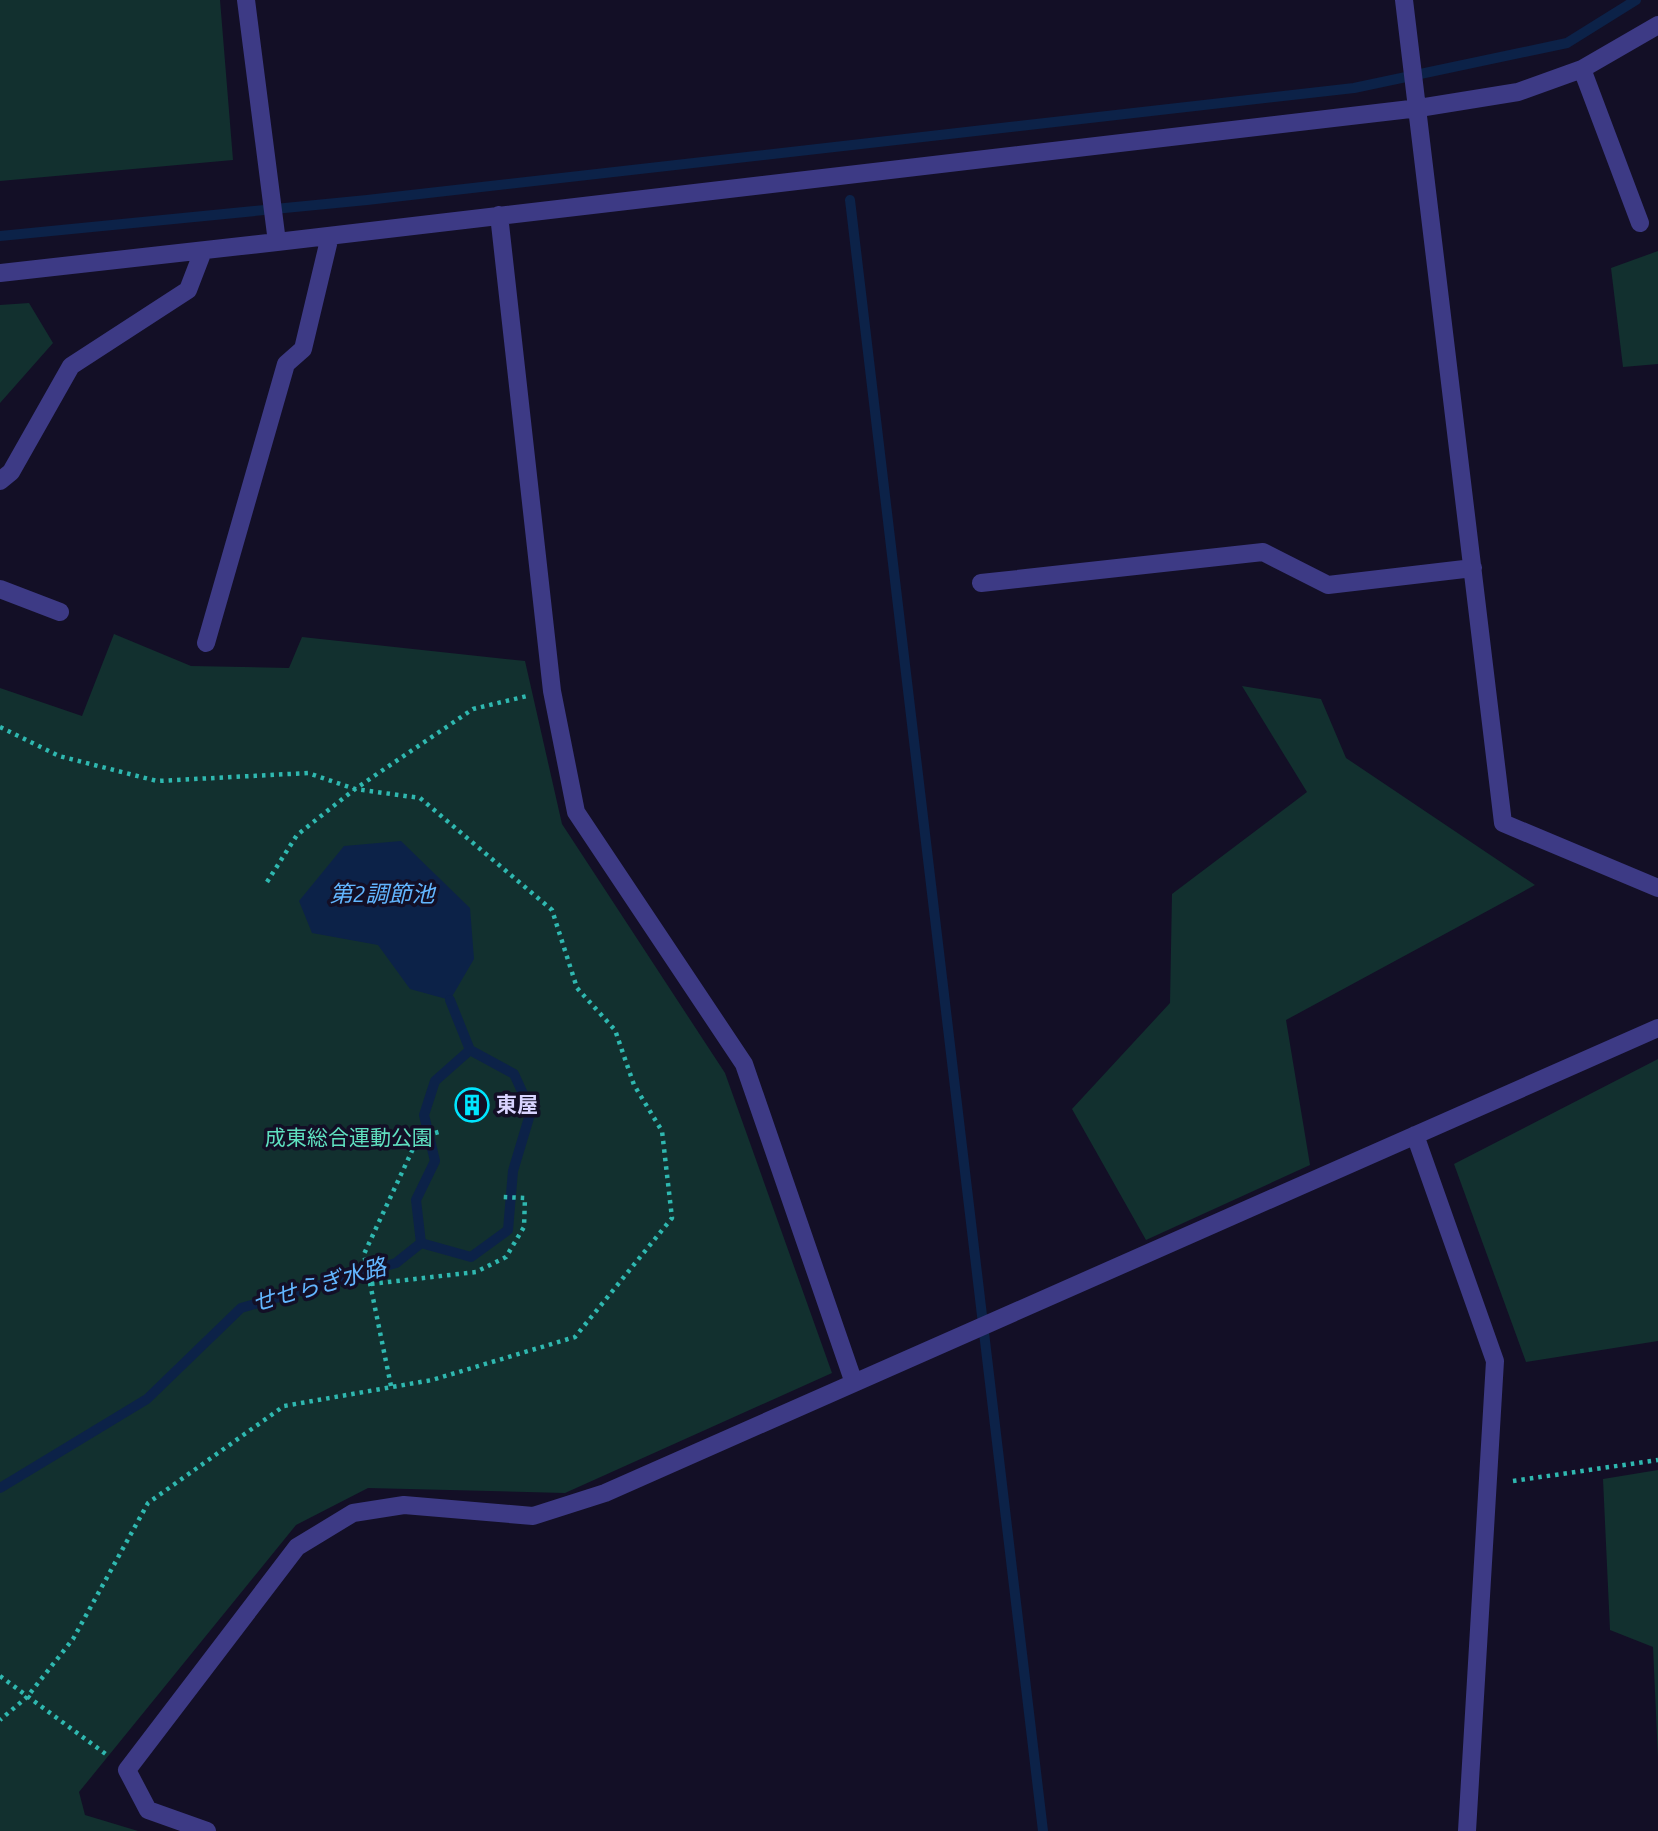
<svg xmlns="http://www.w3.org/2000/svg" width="1658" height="1831" viewBox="0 0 1658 1831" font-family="Ubuntu,'Noto Sans JP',sans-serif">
<rect width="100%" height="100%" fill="#130f26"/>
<path fill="#12302f" d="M0,0H220L233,160L0,181Z
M1658,251V364L1623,367L1611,268Z
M29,303L53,343L0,403V305Z
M114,634L191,666L289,668L302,637L525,661L562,824L725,1073L832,1373L565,1493L368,1488L296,1525L79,1792L85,1815L138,1831H0V688L82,716Z
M1242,686L1321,699L1346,758L1535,885L1286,1020L1310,1165L1146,1240L1072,1109L1170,1003L1172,894L1307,792Z
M1658,1059V1341L1526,1362L1454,1164Z
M1658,1470V1758L1653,1647L1610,1630L1603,1479Z"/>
<path fill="#0c2248" d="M401,841L470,908L474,959L450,1000L410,989L378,945L312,933L299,901L344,846Z"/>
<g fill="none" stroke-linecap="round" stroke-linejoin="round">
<path stroke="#0c2248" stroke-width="10" d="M850,200L1043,1831
M0,236L367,200L1354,88L1567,43L1636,0
M421,1243L471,1257L508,1230L513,1171L531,1111L514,1074L470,1050
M0,1488L147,1399L241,1308L396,1263L421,1243L416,1200L435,1161L424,1115L435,1081L470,1050L450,1000"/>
</g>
<path fill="#241b47" d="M475,1094L483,1102L480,1113L469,1117L461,1109L463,1098Z"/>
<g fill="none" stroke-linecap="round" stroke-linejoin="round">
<path stroke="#2fb8b0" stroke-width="4.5" stroke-dasharray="3.5 5" stroke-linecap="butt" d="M0,727L59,756L157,781L308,773L355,789L420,798L552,910L577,988L615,1030L634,1085L662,1131L672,1218L575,1337L432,1380L284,1406L148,1503L73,1639L27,1697L0,1720
M267,882L297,835L355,789L473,709L527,696
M371,1284L476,1272L506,1257L524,1227L525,1198L502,1197
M391,1386L364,1254L418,1138L442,1131
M1513,1481L1658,1460
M0,1676L107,1755"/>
<path stroke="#3d3a85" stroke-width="18" d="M246,0L277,242
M1404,0L1503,823L1658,888
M1582,69L1640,223
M499,215L552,691L576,812L744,1064L854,1383
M0,273L277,242L1419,108L1518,92L1582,69L1658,25
M0,481L11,472L71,366L188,290L203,251
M981,583L1263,552L1328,585L1473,568
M0,589L60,612
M206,643L286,364L303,349L330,236
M1415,1135L1495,1361L1467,1831
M207,1831L148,1810L127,1770L297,1547L353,1513L404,1505L533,1516L605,1493L1658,1028"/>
</g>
<defs>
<symbol id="building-ring" viewBox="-11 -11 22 22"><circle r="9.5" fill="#130f26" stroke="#00e5ff" stroke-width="1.5"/><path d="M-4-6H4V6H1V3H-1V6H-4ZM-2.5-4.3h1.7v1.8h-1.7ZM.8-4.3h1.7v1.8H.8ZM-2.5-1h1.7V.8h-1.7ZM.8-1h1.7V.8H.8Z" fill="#00e5ff"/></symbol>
</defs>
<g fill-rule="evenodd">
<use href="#building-ring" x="453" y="1086" width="38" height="38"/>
</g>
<g text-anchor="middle" stroke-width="7" stroke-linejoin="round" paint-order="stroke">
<g font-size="21" font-weight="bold" fill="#d9d4ff" stroke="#130f26" text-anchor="start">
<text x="496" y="1112">東屋</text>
</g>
<g font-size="21" fill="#5fe0c0" stroke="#130f26">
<text x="349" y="1145">成東総合運動公園</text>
</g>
<g font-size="23" font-style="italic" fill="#62b6ff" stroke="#130f26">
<text x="382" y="902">第2調節池</text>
<text transform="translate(319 1285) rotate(-16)" y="8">せせらぎ水路</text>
</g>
</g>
</svg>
